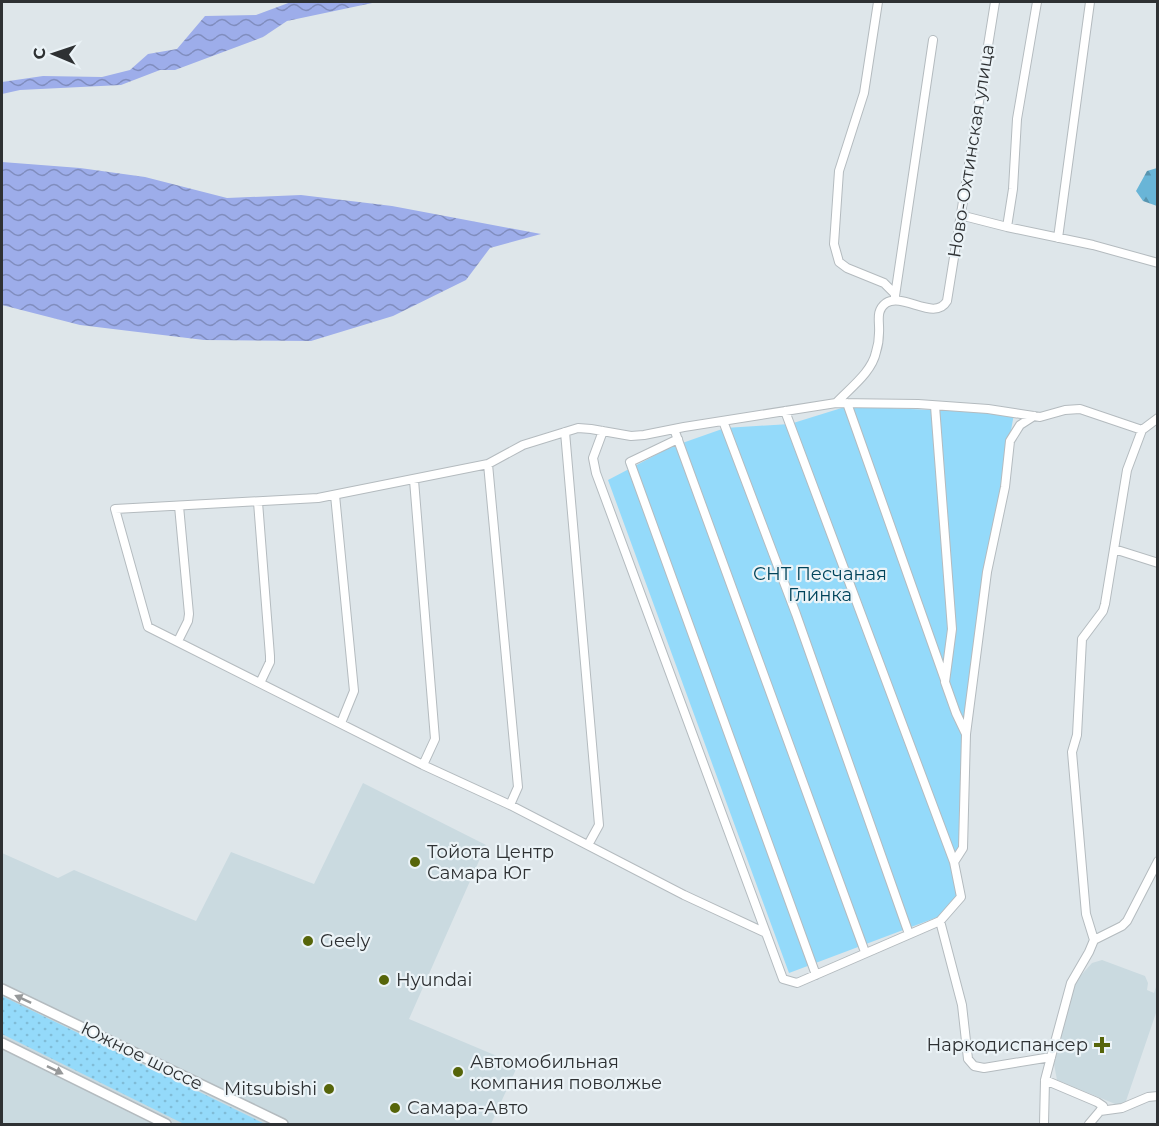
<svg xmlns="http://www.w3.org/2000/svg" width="1159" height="1126" viewBox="0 0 1159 1126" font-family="Montserrat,sans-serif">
<defs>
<pattern id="grass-dots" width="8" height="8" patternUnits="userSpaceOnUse" patternTransform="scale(1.5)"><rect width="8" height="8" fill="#94dafa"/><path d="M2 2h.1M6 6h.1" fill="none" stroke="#80bcd7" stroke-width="1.8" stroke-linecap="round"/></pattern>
<pattern id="forest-firs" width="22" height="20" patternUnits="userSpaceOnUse" patternTransform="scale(1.5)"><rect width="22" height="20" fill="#69b5d7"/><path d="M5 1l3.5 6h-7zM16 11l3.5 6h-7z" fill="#5794af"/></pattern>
<pattern id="water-waves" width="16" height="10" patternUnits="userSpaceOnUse" patternTransform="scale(1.5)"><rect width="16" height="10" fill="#9dadea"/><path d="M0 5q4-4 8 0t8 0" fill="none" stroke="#808dbe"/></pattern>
</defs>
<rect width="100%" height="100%" fill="#dee6ea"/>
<path fill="#cadae0" d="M363,783L486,845L409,1019L518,1065L491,1124H2V853L58,878L74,870L196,921L231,852L314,884Z
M1102,960L1145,976L1148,983L1147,990L1154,993L1157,984V1010L1126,1101L1120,1106L1057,1080L1054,1064L1075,982L1092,963Z"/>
<path fill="url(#grass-dots)" d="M2,996L265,1124H184L2,1034Z"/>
<path fill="url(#forest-firs)" d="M1157,146L1158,206H1157L1143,201L1136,191L1147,171L1157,168Z"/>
<path fill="#94dafa" d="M848,406L1014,414L985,572L964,736L961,848L951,863L958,897L943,915L789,973L608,480L671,447L725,428L790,424Z"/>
<path fill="url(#water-waves)" d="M291,2H377L287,21L263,37L175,70H160L121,85L20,90L2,94V82L43,76L102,77L130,70L148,54L177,49L205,16L256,15Z
M2,162L80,168L145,177L227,198L301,195L392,206L541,234L490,248L466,280L393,316L311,341L204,340L80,325L2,305Z"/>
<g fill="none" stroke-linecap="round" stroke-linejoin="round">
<defs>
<path id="minor" d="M878,2L864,93L839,171L834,244L839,262L847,268L884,283L895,294
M960,215L1007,227L1093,245L1158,263
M1007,227L1013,189L1017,119L1037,2
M1058,238L1090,2
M895,296L933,40
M836,403C850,388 872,372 876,352C878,346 879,339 879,333C880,322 875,311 886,303C903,292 935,322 947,301L995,2
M847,403L945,680
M785,411L954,862
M723,421L796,614L909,934
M674,429L865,952
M603,431L593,458L596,473L783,979L797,983L940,921L961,897L954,862L963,848L966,734L956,713L945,682L952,629L935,406
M565,432L599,825L588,845
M678,439L630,462L816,975
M488,464L518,787L510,805
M414,480L435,739L423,765
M335,495L354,691L341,723
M258,502L270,656V662L260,683
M1114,549L1158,563
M178,641L188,621L189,614L179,506
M966,734L987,572L1005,487L1010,441L1020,425L1034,416
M940,921L962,1005L968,1059L974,1066L984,1068L1051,1057
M766,933L684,895L510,805L423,765L148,627L115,509L318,498L488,464L523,445L578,428L591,429L631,436L644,435L684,427L836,403L918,404L988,409L1040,417L1065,410L1080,409L1142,430
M1094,940L1122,926L1127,921L1158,861
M1045,1080L1097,1102L1103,1106L1100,1111
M1044,1124L1045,1080L1051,1057L1071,983L1089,952L1094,940L1086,914L1072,752L1077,735L1082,639L1103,611L1105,604L1127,470L1142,430L1158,418
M1089,1124L1100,1111L1122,1108L1148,1097L1158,1096"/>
<path id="major" d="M2,989L283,1124
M2,1043L166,1124"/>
</defs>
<use href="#minor" stroke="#b4bbbf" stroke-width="10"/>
<use href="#major" stroke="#b4bbbf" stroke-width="12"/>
<use href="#minor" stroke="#fff" stroke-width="8"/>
<use href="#major" stroke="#fff" stroke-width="9"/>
</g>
<defs><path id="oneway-solid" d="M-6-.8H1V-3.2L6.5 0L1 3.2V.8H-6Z" transform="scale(1.5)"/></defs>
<g fill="#969899">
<use href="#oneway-solid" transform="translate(23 999) rotate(-155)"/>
<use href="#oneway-solid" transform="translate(55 1070) rotate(26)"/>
</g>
<g fill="#56650a" stroke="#ebf3f7" stroke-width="2">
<circle cx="415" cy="862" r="6"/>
<circle cx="308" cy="941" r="6"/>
<circle cx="384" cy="980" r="6"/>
<path d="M1099 1036h6v6h6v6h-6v6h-6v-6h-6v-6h6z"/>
<circle cx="458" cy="1072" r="6"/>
<circle cx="329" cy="1089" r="6"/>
<circle cx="395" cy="1108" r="6"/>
</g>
<g text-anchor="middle" stroke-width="4.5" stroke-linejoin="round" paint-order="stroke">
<g font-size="18" fill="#2e3133" stroke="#ebf3f7">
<text transform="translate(971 151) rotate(-81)" y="6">Ново-Охтинская улица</text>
<text transform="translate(142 1056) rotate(26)" y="6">Южное шоссе</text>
</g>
<g font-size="18" fill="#00445b" stroke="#ebf3f7">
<text x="820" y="580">СНТ Песчаная<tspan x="820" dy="21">Глинка</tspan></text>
</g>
<g font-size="18" fill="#2e3133" stroke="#ebf3f7" text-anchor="start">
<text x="427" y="858">Тойота Центр<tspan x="427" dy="21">Самара Юг</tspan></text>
<text x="320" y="947">Geely</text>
<text x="396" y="986">Hyundai</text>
<text x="1088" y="1051" text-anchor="end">Наркодиспансер</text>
<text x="470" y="1068">Автомобильная<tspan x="470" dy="21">компания поволжье</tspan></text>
<text x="317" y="1095" text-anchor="end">Mitsubishi</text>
<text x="407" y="1114">Самара-Авто</text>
</g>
</g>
<rect width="1159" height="1126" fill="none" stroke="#2e3133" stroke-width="6"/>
<g transform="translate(54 54) rotate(272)" stroke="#ebf3f7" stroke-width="4.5" paint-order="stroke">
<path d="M0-4.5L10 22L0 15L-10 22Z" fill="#2e3133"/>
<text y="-9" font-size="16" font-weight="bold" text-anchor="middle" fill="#2e3133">С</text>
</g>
</svg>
